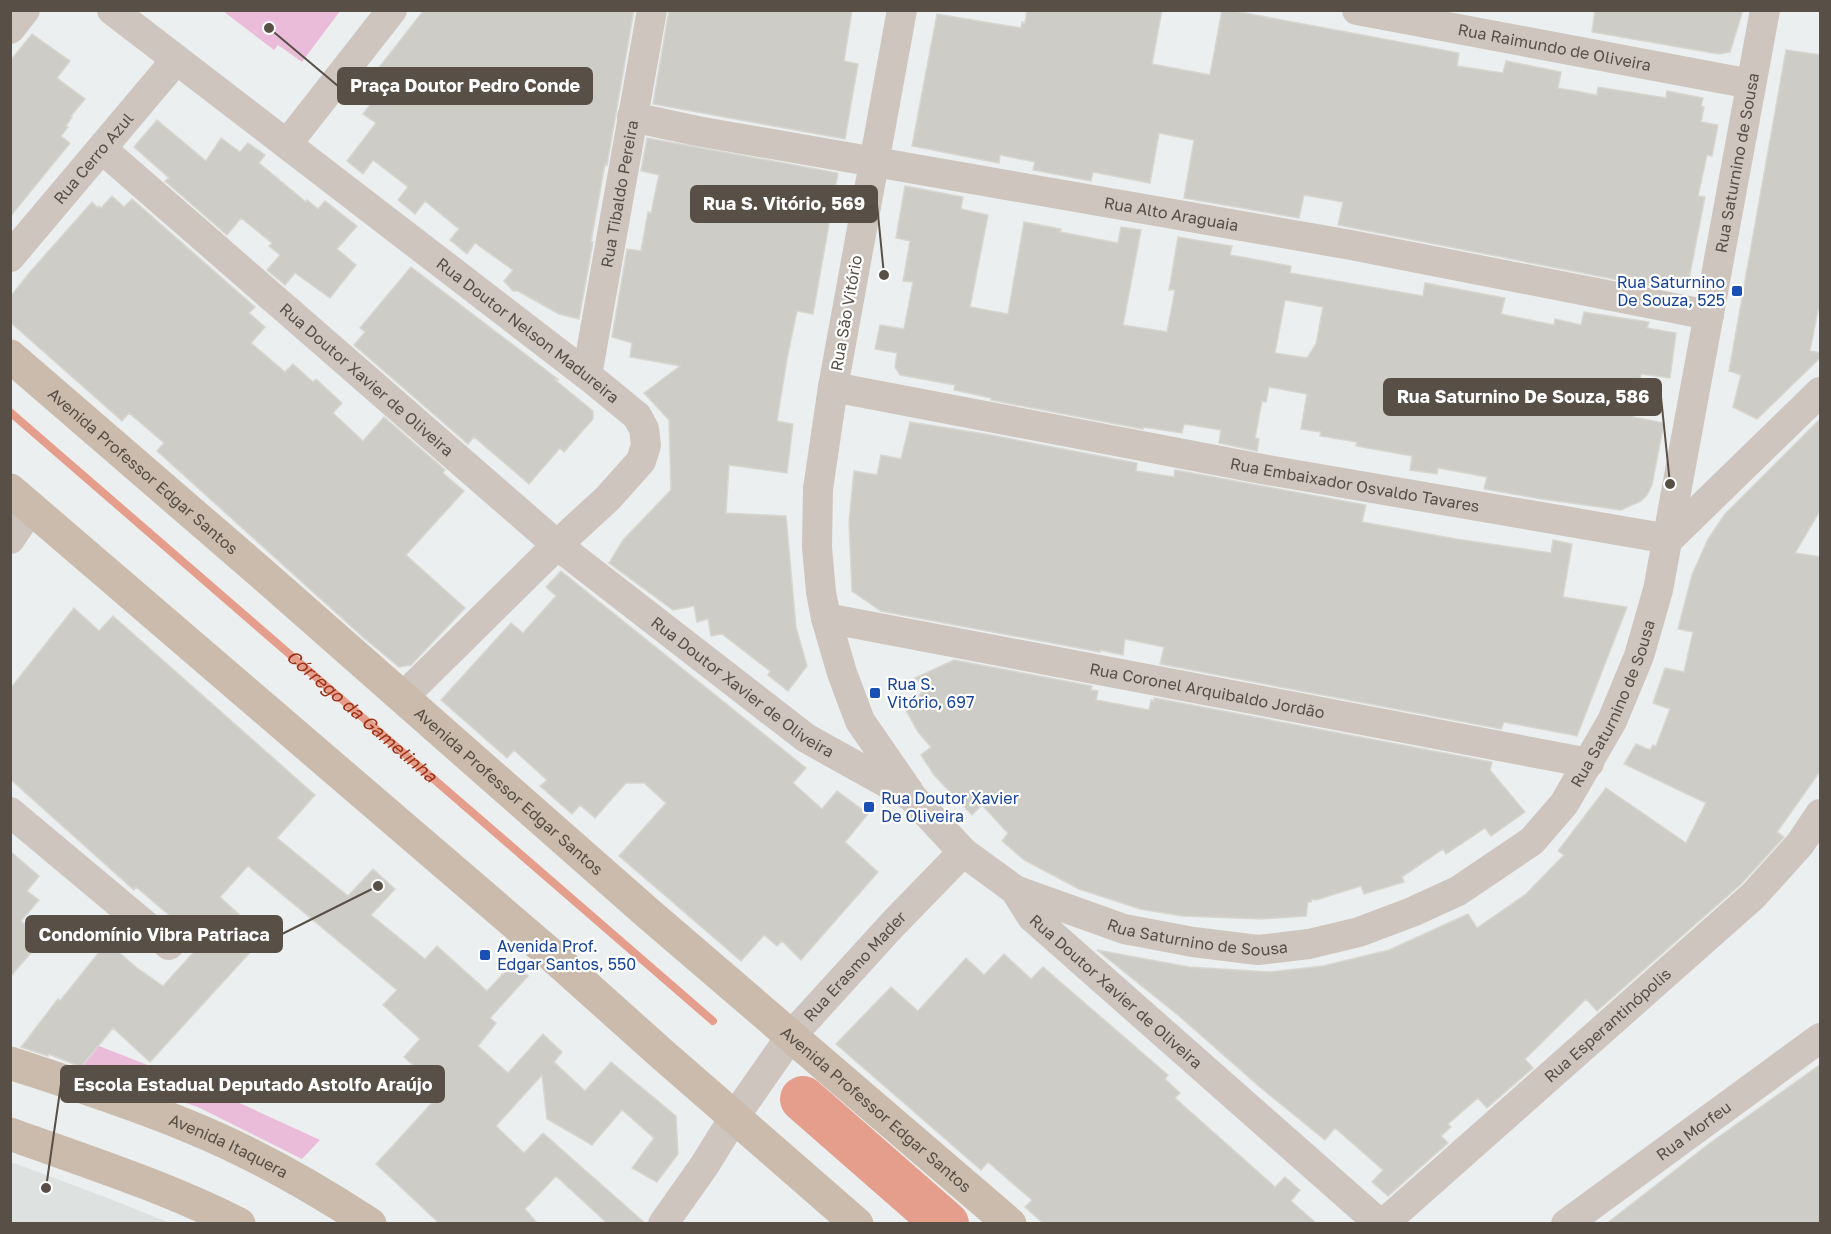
<svg xmlns="http://www.w3.org/2000/svg" width="1831" height="1234" viewBox="0 0 1831 1234" font-family="'Golos Text',sans-serif">
<rect width="100%" height="100%" fill="#ecefef"/>
<path fill="#dde1e0" d="M11,1162L105,1197L170,1223H11Z"/>
<path fill="#ebbcd9" d="M223,11H340L302,62L278,45L274,50Z
M99,1046L209,1089L320,1140L302,1159L198,1107L81,1068Z"/>
<g fill="none" stroke-linecap="round" stroke-linejoin="round">
<path stroke="#e59e8c" stroke-width="8" id="s1" d="M10,412L713,1021"/>
<path stroke="#e59e8c" stroke-width="46" d="M803,1099L946,1224"/>
</g>
<path fill="#ceccc6" stroke="#d8d6d1" stroke-width="1.5" fill-rule="evenodd" d="M424,10H634L607,165L605,164L594,225L591,242H593L579,319L559,314L518,291H513L504,281L513,270L475,243L467,254L450,240L459,229L425,201L415,214L398,200L408,187L373,160L363,174L347,161L376,123L363,114L386,84L373,75Z
M669,10H852L844,61L858,64L845,139L653,104Z
M1027,10H1162L1152,64L1210,75L1222,10H1229L1459,53L1457,66L1503,73L1506,61L1561,72L1558,88L1597,95L1598,87L1666,98L1667,91L1703,98L1701,106L1704,107L1701,122L1718,125L1712,156L1707,155L1698,196L1705,197L1687,289H1665L1338,225L1343,202L1304,195L1299,218L1184,198L1194,140L1159,133L1150,183L1093,172L1091,181L1033,170L1035,162L1000,155L999,163L912,146L937,14L1021,28L1022,22L1025,23Z
M1595,10H1743L1730,52L1719,54L1592,32Z
M32,34L70,61L57,78L85,99L71,116L72,117L66,126L68,127L61,136L70,143L10,217V61Z
M1786,50L1821,55V311L1818,310L1810,351L1821,353V357L1757,419L1733,407L1741,375L1729,371Z
M157,120L206,161L221,138L240,152L248,143L265,155L259,163L306,202L307,200L318,209L325,201L357,226L337,249L356,265L330,298L295,273L285,285L267,270L280,255L269,246L272,243L241,218L227,235L165,181L169,178L134,147Z
M647,138L838,173L813,314L797,311L787,359L777,421L793,424L787,473L729,465L726,513L786,516L796,627L807,666L788,691L768,675L770,671L722,634L711,636L708,619L697,622L694,606L673,610L609,563L623,540L671,490L669,420L644,393L680,366L630,357L632,343L612,337L627,249L641,251L648,212L651,213L659,175L641,171Z
M905,186L963,197L961,209L988,215L970,307L1008,314L1024,222L1061,229L1060,232L1118,243L1121,227L1141,230L1123,325L1167,332L1175,290H1169L1178,237L1232,246L1230,255L1291,266L1290,273L1423,296L1425,283L1505,298L1501,314L1554,325L1555,319L1581,325L1584,312L1649,322L1647,328L1676,333L1670,378L1641,374L1633,417L1664,423L1652,485L1647,495L1641,501L1621,510L1542,499L1484,489L1487,477L1438,468L1437,474L1410,470L1412,456L1356,446L1357,442L1320,436L1321,432L1301,429L1307,394L1269,387L1266,402L1262,401L1255,438L1259,439L1257,451L1219,443L1221,430L1184,424L1182,433L1143,427V429L991,400V398L954,390L955,385L900,375L895,367L897,353L875,349L880,325L904,329L913,282L903,281L910,241L896,238ZM1285,300L1323,307L1316,344L1307,358L1275,353Z
M112,196L124,207L132,199L255,307L249,313L265,327L251,343L285,372L293,364L313,382L316,379L342,403L333,413L363,441L384,417L445,470L443,473L464,491L406,555L465,608L411,665L399,667L364,638L157,451L164,443L129,413L122,421L10,322V297L30,272L92,202L98,208L99,206L101,208Z
M411,267L559,380L554,379L593,411V419L564,452L560,448L529,484L474,437L468,444L354,345L365,332L360,328Z
M1821,418V509L1795,553L1821,557V770L1777,832L1784,837L1741,884L1597,1011L1586,999L1525,1059L1533,1068L1487,1108L1478,1098L1448,1124L1451,1127L1441,1136L1448,1143L1388,1196L1372,1182L1383,1170L1335,1128L1325,1140L1261,1088L1179,1016L1097,950L1189,967L1269,972L1323,966L1389,950L1468,914L1477,928L1526,894L1564,855L1558,851L1606,788L1686,843L1706,803L1624,764L1636,744L1650,750L1653,745L1656,746L1670,709L1653,703L1665,668L1684,672L1693,632L1678,629L1692,575L1708,539L1725,514Z
M910,422L985,434L1137,463L1136,471L1174,477L1175,470L1366,505L1362,522L1456,539L1551,553L1553,540L1572,544L1563,597L1627,607L1577,736L1504,722L1501,729L1160,664L1164,647L1125,639L1123,655L1100,650V652L881,611L852,591L849,522L854,471L877,475L881,455L901,459Z
M561,571L806,768L793,783L822,809L837,791L868,814L845,842L878,872L801,960L782,941L777,946L764,935L741,961L619,856L666,803L644,783H626L595,818L580,805L572,814L540,786L547,780L514,750L507,758L441,700L511,623L523,633L556,596L546,587Z
M74,608L99,631L113,616L315,795L277,838L348,896L373,869L395,889L371,915L425,959L437,946L487,991L513,963L528,976L490,1018L496,1023L478,1046L508,1073L543,1034L562,1052L554,1062L585,1091L611,1062L676,1116L678,1154L657,1182L632,1168L654,1138L622,1110L592,1145L547,1119L542,1075L496,1126L524,1153L543,1133L646,1224H608L556,1176L525,1209L538,1224H440L376,1164L442,1092L404,1057L420,1039L383,1005L397,990L248,866L220,897L264,937L150,1062L113,1028L81,1067L49,1054L48,1056L21,1047L58,999L60,1001L107,942L137,968L163,986L202,943L136,887L134,890L10,779V689Z
M954,660L1092,686L1091,690L1098,691L1096,700L1149,710L1151,700L1154,701V698L1492,762L1490,770L1525,812L1491,836L1485,828L1446,854L1443,849L1402,877L1404,882L1364,894L1361,886L1316,900L1312,899L1311,902H1308L1306,916L1261,919L1182,916L1140,909L1079,889L1024,860L1002,841L1008,833L982,805L972,815L934,775L921,755L931,747L918,732L906,710L926,687L915,678Z
M10,851L39,876L27,891L39,900L21,921L42,940L10,977Z
M1004,954L1031,979L1043,967L1168,1075L1165,1079L1180,1093L1175,1098L1275,1187L1285,1177L1300,1190L1291,1201L1317,1224H1044L1025,1207L1032,1200L988,1162L981,1170L836,1044L891,987L918,1011L966,958L984,975Z
M1821,1064V1224H1606L1710,1143Z"/>
<g fill="none" stroke-linecap="round" stroke-linejoin="round">
<g stroke="#cec5be" stroke-width="30">
<path id="s2" d="M112,10L587,375L637,416L644,429L646,445L641,461L608,498L557,545L402,698"/>
<path d="M902,10L833,387L818,489L817,547L821,592L826,618L842,673L860,721L909,792"/>
<path id="s3" d="M1357,10L1751,84"/>
<path d="M10,29L25,10"/>
<path id="s4" d="M632,117L697,131L1351,245L1709,315"/>
<path d="M287,144L392,10"/>
<path id="s5" d="M102,149L557,545L806,738L912,797L963,852L1015,890L1032,917L1380,1224"/>
<path id="s6" d="M10,257L176,60"/>
<path id="s7" d="M587,375L652,10"/>
<path id="s8" d="M833,387L1262,469L1669,539L1820,392"/>
<path d="M10,539L31,508"/>
<path id="s9" d="M826,618L1589,763"/>
<path d="M10,812L169,945"/>
<path id="s10" d="M1015,890L1124,929L1193,942L1258,950L1309,944L1359,932L1412,912L1458,891L1532,841L1564,804L1612,721L1639,656L1658,590L1765,10"/>
<path id="s11" d="M663,1224L704,1166L735,1116L791,1036L893,924L963,852"/>
<path id="s12" d="M1383,1224L1753,896L1800,844L1820,814"/>
<path id="s13" d="M1566,1224L1820,1038"/>
</g>
<g stroke="#cabbad" stroke-width="33">
<path id="s14" d="M10,356L259,571L650,915L1010,1224"/>
<path d="M10,490L548,952L663,1055L857,1224"/>
<path id="s15" d="M10,1063C70,1083 130,1102 188,1126C252,1152 312,1186 370,1224"/>
<path d="M10,1134C88,1162 166,1187 239,1224"/>
</g>
</g>
<g fill="#1a4fb4" stroke="#fff" stroke-width="2">
<rect x="1731" y="285" width="12" height="12" rx="3"/>
<rect x="869" y="687" width="12" height="12" rx="3"/>
<rect x="863" y="801" width="12" height="12" rx="3"/>
<rect x="479" y="949" width="12" height="12" rx="3"/>
</g>
<g text-anchor="middle" stroke-width="4.5" stroke-linejoin="round" paint-order="stroke">
<g font-size="16" fill="#584f46" stroke="#fff">
<text dy="6" stroke="none"><textPath href="#s3" startOffset="201">Rua Raimundo de Oliveira</textPath></text>
<text dy="6" stroke="none"><textPath href="#s6" startOffset="129">Rua Cerro Azul</textPath></text>
<text dy="6" stroke="none"><textPath href="#s10" startOffset="1269">Rua Saturnino de Sousa</textPath></text>
<text dy="6" stroke="none"><textPath href="#s7" startOffset="184">Rua Tibaldo Pereira</textPath></text>
<text dy="6" stroke="none"><textPath href="#s4" startOffset="548">Rua Alto Araguaia</textPath></text>
<text transform="translate(846 313) rotate(-80)" y="6">Rua São Vitório</text>
<text dy="6" stroke="none"><textPath href="#s2" startOffset="525">Rua Doutor Nelson Madureira</textPath></text>
<text dy="6" stroke="none"><textPath href="#s5" startOffset="351">Rua Doutor Xavier de Oliveira</textPath></text>
<text dy="6" stroke="none"><textPath href="#s14" startOffset="176">Avenida Professor Edgar Santos</textPath></text>
<text dy="6" stroke="none"><textPath href="#s8" startOffset="531">Rua Embaixador Osvaldo Tavares</textPath></text>
<text dy="6" stroke="none"><textPath href="#s5" startOffset="837">Rua Doutor Xavier de Oliveira</textPath></text>
<text dy="6" stroke="none"><textPath href="#s9" startOffset="388">Rua Coronel Arquibaldo Jordão</textPath></text>
<text dy="6" stroke="none"><textPath href="#s10" startOffset="712">Rua Saturnino de Sousa</textPath></text>
<text dy="6" stroke="none"><textPath href="#s14" startOffset="662">Avenida Professor Edgar Santos</textPath></text>
<text dy="6" stroke="none"><textPath href="#s10" startOffset="190">Rua Saturnino de Sousa</textPath></text>
<text dy="6" stroke="none"><textPath href="#s11" startOffset="322">Rua Erasmo Mader</textPath></text>
<text dy="6" stroke="none"><textPath href="#s5" startOffset="1323">Rua Doutor Xavier de Oliveira</textPath></text>
<text dy="6" stroke="none"><textPath href="#s12" startOffset="300">Rua Esperantinópolis</textPath></text>
<text dy="6" stroke="none"><textPath href="#s14" startOffset="1148">Avenida Professor Edgar Santos</textPath></text>
<text dy="6" stroke="none"><textPath href="#s13" startOffset="158">Rua Morfeu</textPath></text>
<text dy="6" stroke="none"><textPath href="#s15" startOffset="234">Avenida Itaquera</textPath></text>
</g>
<g font-size="16" fill="#164399" stroke="#fff" text-anchor="start">
<text x="1725" y="288" text-anchor="end">Rua Saturnino<tspan x="1725" dy="18">De Souza, 525</tspan></text>
<text x="887" y="690">Rua S.<tspan x="887" dy="18">Vitório, 697</tspan></text>
<text x="881" y="804">Rua Doutor Xavier<tspan x="881" dy="18">De Oliveira</tspan></text>
<text x="497" y="952">Avenida Prof.<tspan x="497" dy="18">Edgar Santos, 550</tspan></text>
</g>
<g font-size="18" font-style="italic" fill="#9c3115" stroke="#fff">
<text dy="6" stroke="none"><textPath href="#s1" startOffset="465">Córrego da Gamelinha</textPath></text>
</g>
</g>
<path fill="none" stroke="#584f46" stroke-width="2" d="M269 28L338 86M884 275L877 204M1670 484L1661 397M378 886L282 934M46 1188L61 1084"/>
<g fill="#584f46" stroke="#fff" stroke-width="2">
<circle cx="269" cy="28" r="6"/>
<circle cx="884" cy="275" r="6"/>
<circle cx="1670" cy="484" r="6"/>
<circle cx="378" cy="886" r="6"/>
<circle cx="46" cy="1188" r="6"/>
</g>
<g fill="#584f46" stroke="#584f46" stroke-width="2">
<rect x="338" y="68" width="254" height="36" rx="6"/>
<rect x="691" y="186" width="186" height="36" rx="6"/>
<rect x="1384" y="379" width="277" height="36" rx="6"/>
<rect x="26" y="916" width="256" height="36" rx="6"/>
<rect x="61" y="1066" width="383" height="36" rx="6"/>
</g>
<g font-size="18" text-anchor="middle" font-weight="bold" fill="#fff">
<text x="465" y="92">Praça Doutor Pedro Conde</text>
<text x="784" y="210">Rua S. Vitório, 569</text>
<text x="1523" y="403">Rua Saturnino De Souza, 586</text>
<text x="154" y="941">Condomínio Vibra Patriaca</text>
<text x="253" y="1091">Escola Estadual Deputado Astolfo Araújo</text>
</g>
<rect width="1831" height="1234" fill="none" stroke="#584f46" stroke-width="24"/>
</svg>
